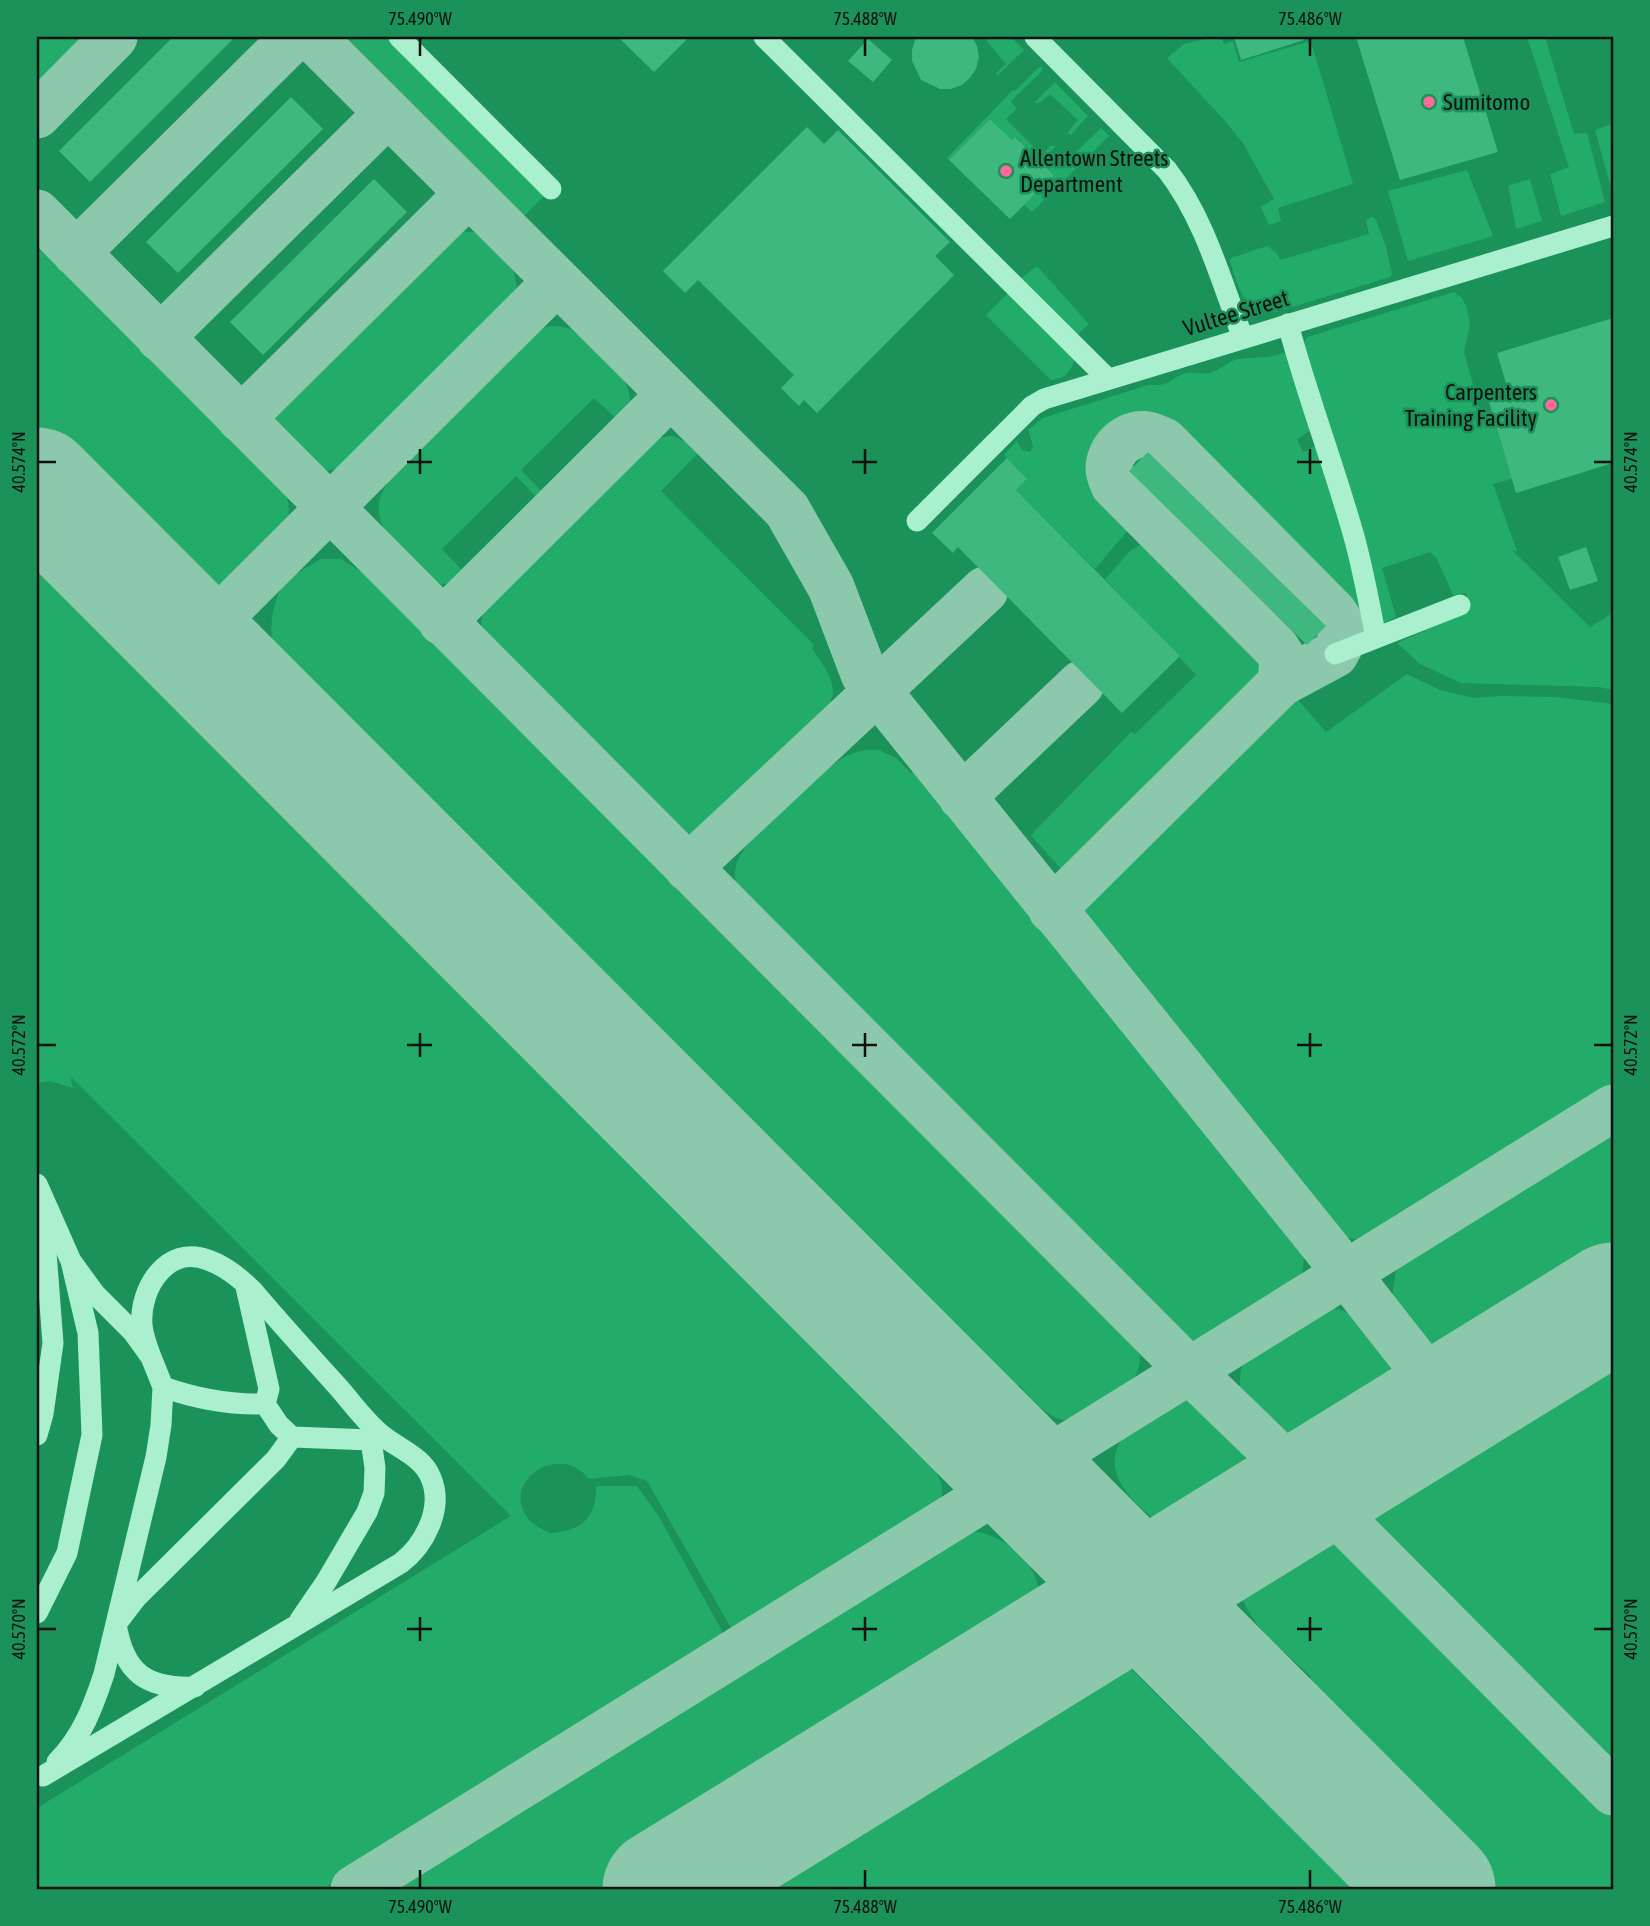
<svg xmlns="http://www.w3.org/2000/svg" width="1650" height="1926" viewBox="0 0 1650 1926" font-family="'Asap Condensed',sans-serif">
<rect width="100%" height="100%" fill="#1a925a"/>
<path fill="#23ab6a" d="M37,37H91L37,91Z
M339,37H392L547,193L518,222L509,217L346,53Z
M984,37H1011L1024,50L998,75L996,73L1006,64Z
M1212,37H1221L1224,44L1233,41L1239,62L1307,42L1313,48L1353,184L1278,208L1281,221L1269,225L1261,207L1274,199L1243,143L1225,121L1167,58L1184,44Z
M1527,37H1545L1574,134L1587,133L1605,202L1561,216L1550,174L1569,167Z
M1039,67H1042V71L1011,101L1017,109L1006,119L1042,155L1050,146H1056L1040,162L1016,137L1012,140L990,119L949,160L947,158L1013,90L1015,91Z
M1055,82L1088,116L1071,135L1067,133L1078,120L1050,94L1038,104L1035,102Z
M1612,124L1613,128V195L1595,130Z
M1101,128L1109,136L1032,212L1024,205L1054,175L1047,168L1062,152L1070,158Z
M1467,170L1493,236L1408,261L1388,191Z
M1530,179L1542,221L1516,229L1508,186Z
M1372,217L1376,220L1386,247L1392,274L1390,277L1276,312C1242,309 1239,290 1230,261L1231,258L1267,246L1277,253L1280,260L1369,234L1366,220Z
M460,231L484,233L506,259L514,273L517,288L502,318L357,460L332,470H315L282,441L274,424L278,399L436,240Z
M37,249L62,265L92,290L282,485C289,498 291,513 286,527C280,541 227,596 213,602C209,605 202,605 197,606L37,447Z
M1037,266L1089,324L1076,336L1020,279Z
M1009,292L1072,357L1074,361C1069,374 1065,378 1051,380L986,315Z
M1454,292L1462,298L1467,308L1470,325L1464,352L1481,413L1491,411L1512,479L1493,484L1517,551L1512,550L1590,627L1613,613V690L1599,687L1461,683L1420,664L1397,643L1466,612V593L1453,595L1437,559L1430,552L1382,568L1396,617L1382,625L1301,348L1307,337Z
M554,326C563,327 572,328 580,333C603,346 651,397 620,422L594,398L521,470L547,497L542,503L516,476L442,549L467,575C433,610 373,537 379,502C382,487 396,472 404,460L403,458L524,337L539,328Z
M1287,351L1315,427L1297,439L1303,452L1319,444L1362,607L1359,613L1351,618L1166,432C1129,408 1111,441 1086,466L1142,523L1129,529L1095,569L1016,490L1027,479L1004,455L1017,441L1022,450L1030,452L1033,446L1028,430L1043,418L1148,385C1171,386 1166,381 1183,374C1192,370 1202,375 1210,373C1220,370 1228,361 1239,359C1256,356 1272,360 1287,351Z
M672,436L692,444L700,451L661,491L812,643L814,646L812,648C819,660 833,676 833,691C833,720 738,823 712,833C697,839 684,837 670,830L494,654C477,632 478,612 494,589L640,446L650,439Z
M37,532L954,1449L934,1469C945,1485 946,1500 931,1514L735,1635L647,1481L629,1475L589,1479C559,1441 501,1482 527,1517C532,1525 542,1529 550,1533C581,1531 597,1518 596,1486H637L658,1515L727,1640L323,1889H37V1808L511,1516L70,1076L73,1088L50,1081L37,1083Z
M1154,536L1260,641C1268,661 1268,672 1258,691L1083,865C1074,871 1070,873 1060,868L1031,835L1131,732L1135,734L1196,675L1105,579L1130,551Z
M321,559H341L388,589L1121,1322C1132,1335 1143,1349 1139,1366C1134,1390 1085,1427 1060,1419C1043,1414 1031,1397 1019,1385L998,1407L299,707C272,663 259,625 287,576L289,578Z
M1407,674L1440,690L1474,698L1500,696L1555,697L1613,704V1091L1372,1241C1358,1240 1346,1238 1334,1233L1085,927V901L1091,891L1107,873L1291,692L1326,732Z
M879,750L896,758L911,773L916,770L1019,902H1024L1303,1245C1304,1259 1305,1271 1298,1282C1286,1299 1213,1341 1194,1340C1182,1339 1170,1330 1161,1322L744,904C736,891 732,878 737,863C744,838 819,772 843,758C855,751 866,749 879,750Z
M1613,1129V1264L1471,1352L1455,1354L1441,1353L1428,1346L1399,1313L1392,1296L1397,1265Z
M1334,1308C1356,1314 1363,1320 1377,1338C1389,1354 1394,1368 1388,1388C1386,1394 1384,1403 1379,1407C1371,1415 1357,1421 1347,1427C1326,1440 1307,1452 1283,1442C1264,1423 1237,1406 1240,1377C1241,1367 1244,1359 1252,1352L1317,1310Z
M1613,1334V1774L1374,1533C1363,1516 1366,1496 1379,1481Z
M1184,1400L1200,1403L1240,1440L1246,1463V1483L1241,1493L1185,1528C1178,1526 1171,1526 1164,1524C1153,1520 1146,1512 1138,1505C1105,1472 1106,1443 1146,1418C1159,1409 1168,1402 1184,1400Z
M1315,1529L1336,1536L1613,1814V1889H1479L1290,1699L1311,1677C1279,1645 1201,1591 1266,1551C1284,1539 1292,1531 1315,1529Z
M977,1532C1008,1537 1043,1567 1039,1602C1038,1609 1034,1616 1030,1623L600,1889H384L961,1533Z
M1095,1657L1112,1658L1127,1665L1203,1741L1249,1744L1394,1889H715L1084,1660Z"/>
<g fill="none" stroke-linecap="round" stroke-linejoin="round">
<path stroke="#8cc8ac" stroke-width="47" d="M312,37L787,510L831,587L864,674L1347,1274L1449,1404
M37,115L114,37
M37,213L1190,1371L1311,1488L1613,1792
M76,253L294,37
M160,338L388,113
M241,419L469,193
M442,622L670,395
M193,644L556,282
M962,797L1081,684
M688,868L985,590
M1052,910L1281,683L1335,654L1341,643V623L1333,612L1164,441C1159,439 1153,436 1148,435C1128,431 1109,449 1109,469C1109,474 1112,480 1114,485L1276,648L1283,659L1281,683
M354,1889L1613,1108"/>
<path stroke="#8cc8ac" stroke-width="119" d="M37,487L1436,1889
M662,1889L1613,1302"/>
</g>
<path fill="#3eb87e" d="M173,37H235L90,182L59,151Z
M618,37H689L654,72Z
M916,37H972L977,46L979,57L976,69L970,78L962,85L951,89H940L921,80L912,61V50Z
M1234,37H1304V40L1241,60Z
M1356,37H1463L1498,152L1400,180Z
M868,39L892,60L873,82L848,61Z
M291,97L323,129L178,273L146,242Z
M990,119L1012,140L1015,137L1054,175L1010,219L949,160Z
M807,127L824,144L838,130L950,242L935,256L954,275L817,413L804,400L799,406L781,388L794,375L698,280L685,293L663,271Z
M374,179L407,212L263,355L230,322Z
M1613,318V463L1516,493L1488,399L1509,393L1497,353Z
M1148,452L1326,626L1307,645L1129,471Z
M1007,458L1027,479L1016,490L1180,656L1122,713L958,547L953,553L932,533Z
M1586,547L1598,581L1570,590L1558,557Z"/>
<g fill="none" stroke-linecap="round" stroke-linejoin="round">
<path stroke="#aaefce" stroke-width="21" d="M399,37L551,189
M764,37L1108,379
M1035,37L1167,170C1205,219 1221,281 1243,338
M1288,324C1307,395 1333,463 1353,533C1363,568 1369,603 1376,638
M917,521L1032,406L1044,399L1613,226
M1335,654L1460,605
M37,1184L71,1261L88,1333L92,1435L67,1553L37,1613
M246,1287L269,1389L265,1404
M163,1387C197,1399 229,1405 265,1404L279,1425L292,1437L371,1440L379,1433
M37,1435L43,1414L53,1343L43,1213
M300,1620L326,1582L367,1512L374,1493L375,1468L371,1440
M195,1687C146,1689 124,1673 116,1624L136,1598L276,1459L292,1437
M57,1762C82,1737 93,1707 104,1674L156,1457L161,1425L163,1387L151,1357L133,1332L95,1294L71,1261
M43,1776L401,1563C424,1545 444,1509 431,1478C423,1457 399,1449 383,1436C366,1423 353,1404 339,1388C310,1356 281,1324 253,1291C240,1278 225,1266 208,1260C167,1244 139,1289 142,1325C143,1336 147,1346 151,1357"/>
</g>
<path fill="none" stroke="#111" stroke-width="2.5" d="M420,38V56M865,38V56M1310,38V56M420,449V474M865,449V474M1310,449V474M38,462H56M407,462H432M852,462H877M1297,462H1322M1594,462H1612M420,1033V1057M865,1033V1057M1310,1033V1057M38,1045H56M407,1045H432M852,1045H877M1297,1045H1322M1594,1045H1612M420,1617V1641M865,1617V1641M1310,1617V1641M38,1629H56M407,1629H432M852,1629H877M1297,1629H1322M1594,1629H1612M420,1870V1888M865,1870V1888M1310,1870V1888"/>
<g fill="#ff6898" stroke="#1a925a" stroke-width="2.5">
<circle cx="1429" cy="102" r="7"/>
<circle cx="1006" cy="171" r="7"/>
<circle cx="1551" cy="405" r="7"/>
</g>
<g text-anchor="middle" stroke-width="5" stroke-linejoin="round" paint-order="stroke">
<g font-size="23" fill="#111" stroke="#1a925a" text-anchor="start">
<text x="1443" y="110">Sumitomo</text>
<text x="1020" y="166">Allentown Streets<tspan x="1020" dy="26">Department</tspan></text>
<text x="1537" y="400" text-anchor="end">Carpenters<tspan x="1537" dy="26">Training Facility</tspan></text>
</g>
<g font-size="23" fill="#111" stroke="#1a925a">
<text transform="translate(1236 313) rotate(-17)" y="8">Vultee Street</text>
</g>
</g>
<rect width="1650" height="1926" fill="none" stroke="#1a925a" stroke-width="77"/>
<rect x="38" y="38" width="1574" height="1850" fill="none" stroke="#111" stroke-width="2.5"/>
<g font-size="18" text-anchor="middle" fill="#111">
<text x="420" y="25">75.490°W</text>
<text x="865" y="25">75.488°W</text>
<text x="1310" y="25">75.486°W</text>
<text transform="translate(19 462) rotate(-90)" y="6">40.574°N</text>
<text transform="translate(1631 462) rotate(-90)" y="6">40.574°N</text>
<text transform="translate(19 1045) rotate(-90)" y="6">40.572°N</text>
<text transform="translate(1631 1045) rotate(-90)" y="6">40.572°N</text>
<text transform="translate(19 1629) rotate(-90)" y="6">40.570°N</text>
<text transform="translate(1631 1629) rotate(-90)" y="6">40.570°N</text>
<text x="420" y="1913">75.490°W</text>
<text x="865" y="1913">75.488°W</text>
<text x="1310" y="1913">75.486°W</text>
</g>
</svg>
